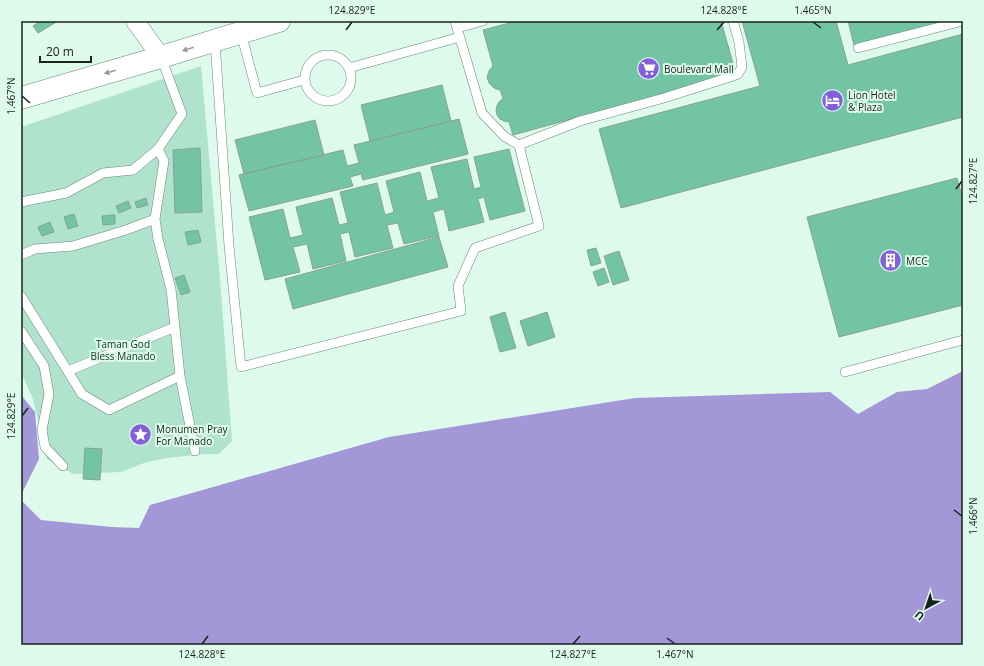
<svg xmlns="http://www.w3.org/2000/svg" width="984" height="666" viewBox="0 0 984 666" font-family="'Open Sans',sans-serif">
<rect width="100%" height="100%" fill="#ddfaec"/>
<path fill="#b0e3cd" d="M201,66L220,278L232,441L219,454H206L166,458L144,463L121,472L73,474L47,459L33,399L21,372V127Z"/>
<path fill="#a497d7" d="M963,371V645H21V500L41,520L112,527L139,528L150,505L389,437L635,398L830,392L858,414L897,392L927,389Z
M21,395L35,412L39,459L21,495Z"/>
<path fill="#73c4a4" stroke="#88a296" d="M41,21H58L38,33L33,26Z
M517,21H721L736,74L513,135L509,122L504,121L500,119L497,115L496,110L497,106L499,102L503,98L500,90L494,88L489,83L487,77L489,71L493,66L483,30Z
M742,21H836L848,65L963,34V117L621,208L599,129L760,86Z
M848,21H960L855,49Z
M442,85L451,121L370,141L361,105Z
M459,119L468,154L363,180L361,174L350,177L353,186L249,211L239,175L343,150L347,166L359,163L354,145Z
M315,120L324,155L244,174L235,140Z
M200,148L202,212L175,213L173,150Z
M509,149L525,211L490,220L484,197L478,199L484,222L449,231L444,209L433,212L439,236L404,244L398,223L387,225L393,248L355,257L349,232L340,234L346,261L313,269L307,244L293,247L300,272L265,280L249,217L283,209L290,238L303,235L296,207L332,198L339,225L348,223L340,192L377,183L385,215L394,212L386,181L420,172L427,201L439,198L431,167L467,159L474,189L481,187L474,157Z
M957,178L963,200V305L839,337L807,217Z
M146,198L148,205L137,208L135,202Z
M128,201L131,208L119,213L116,206Z
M74,214L78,226L68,229L64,217Z
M115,215V224L103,225L102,216Z
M50,222L54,232L42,236L38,227Z
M198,230L201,242L188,245L185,232Z
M439,237L448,267L293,309L285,279Z
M596,248L601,263L591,266L587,250Z
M619,251L629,280L613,285L604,256Z
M604,268L609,282L598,286L593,272Z
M184,275L190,292L181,295L175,278Z
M505,312L516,348L500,352L490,317Z
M547,312L555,337L528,346L520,321Z
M85,448L102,449L100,480L83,479Z"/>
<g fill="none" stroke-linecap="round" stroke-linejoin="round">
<defs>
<path id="service" d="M455,21L482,113L504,136L519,145L580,121L664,98L730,77L738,74L742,67L739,42L733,21
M457,28L483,21
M241,33L257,93L304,80
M215,41L229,246L241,367L461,311L458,286L475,248L539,226L519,145
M858,48L963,21
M305 78a23 23 0 1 1 46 0a23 23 0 1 1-46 0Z
M349,68L460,37
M158,149L182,114L161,57
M21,202L66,193L103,173L133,170L158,149L164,161L155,219L126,230L73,246L35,249L21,255
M155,219L158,239L171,289L180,376L195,451
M21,296L82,394L109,410L180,376
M21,331L44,366L49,394L42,430L45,447L63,466
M68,371L175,327
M845,372L963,340"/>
<path id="minor" d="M135,21L161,57"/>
<path id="trunk" d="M21,98L161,57L279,21"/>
</defs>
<use href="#service" stroke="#6c867b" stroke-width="10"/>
<use href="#minor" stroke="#6c867b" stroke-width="19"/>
<use href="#trunk" stroke="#6c867b" stroke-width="23"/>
<use href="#service" stroke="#fff" stroke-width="9"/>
<use href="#minor" stroke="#fff" stroke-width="18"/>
<use href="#trunk" stroke="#fff" stroke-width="22"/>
</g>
<defs><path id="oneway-solid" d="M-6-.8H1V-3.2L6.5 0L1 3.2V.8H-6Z"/></defs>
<g fill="#979c9a">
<use href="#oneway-solid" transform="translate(188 49) rotate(163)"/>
<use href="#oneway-solid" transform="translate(110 72) rotate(164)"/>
</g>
<path fill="none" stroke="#18221e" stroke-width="1.5" d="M813,22L821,28M346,30L352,22M717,30L724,22M22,96L30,103M956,189L962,181M22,416L28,408M954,510L962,516M667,638L675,644M202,644L208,636M573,644L580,636"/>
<defs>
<symbol id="supermarket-disc" viewBox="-11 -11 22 22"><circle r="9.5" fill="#835fda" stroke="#ddfaec"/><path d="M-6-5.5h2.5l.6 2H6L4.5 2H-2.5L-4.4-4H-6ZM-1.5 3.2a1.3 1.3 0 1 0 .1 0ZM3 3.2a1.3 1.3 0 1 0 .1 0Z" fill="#fff"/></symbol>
<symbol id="hotel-disc" viewBox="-11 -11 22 22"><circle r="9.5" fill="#835fda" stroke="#ddfaec"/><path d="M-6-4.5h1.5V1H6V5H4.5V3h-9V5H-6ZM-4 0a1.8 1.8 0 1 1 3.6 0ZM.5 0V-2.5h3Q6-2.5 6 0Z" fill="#fff"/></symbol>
<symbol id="building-disc" viewBox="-11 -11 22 22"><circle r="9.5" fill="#835fda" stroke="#ddfaec"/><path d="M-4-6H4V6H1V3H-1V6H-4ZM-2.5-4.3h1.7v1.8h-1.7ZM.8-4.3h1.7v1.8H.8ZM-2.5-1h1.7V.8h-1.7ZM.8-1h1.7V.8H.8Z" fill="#fff"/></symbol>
<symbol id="sight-disc" viewBox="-11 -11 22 22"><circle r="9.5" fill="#835fda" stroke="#ddfaec"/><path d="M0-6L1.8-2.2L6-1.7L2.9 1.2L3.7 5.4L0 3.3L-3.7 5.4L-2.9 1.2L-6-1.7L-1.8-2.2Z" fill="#fff"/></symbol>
</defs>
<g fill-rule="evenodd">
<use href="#supermarket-disc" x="636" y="56" width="25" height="25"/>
<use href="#hotel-disc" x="820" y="88" width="25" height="25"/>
<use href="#building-disc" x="878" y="248" width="25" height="25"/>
<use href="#sight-disc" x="128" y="422" width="25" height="25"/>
</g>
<g text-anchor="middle" stroke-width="4" stroke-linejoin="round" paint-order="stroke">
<g font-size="10" fill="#18221e" stroke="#ddfaec" text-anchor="start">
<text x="664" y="73">Boulevard Mall</text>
<text x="848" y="99">Lion Hotel<tspan x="848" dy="12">&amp; Plaza</tspan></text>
<text x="906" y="265">MCC</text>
<text x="156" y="433">Monumen Pray<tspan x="156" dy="12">For Manado</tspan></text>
</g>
<g font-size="10" fill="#0d3325" stroke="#ddfaec">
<text x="123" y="348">Taman God<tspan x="123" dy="12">Bless Manado</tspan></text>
</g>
</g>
<rect width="984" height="666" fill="none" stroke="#ddfaec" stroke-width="44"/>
<g transform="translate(926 608) rotate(220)" stroke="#ddfaec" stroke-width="3" paint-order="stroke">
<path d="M0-3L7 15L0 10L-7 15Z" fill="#18221e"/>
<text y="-6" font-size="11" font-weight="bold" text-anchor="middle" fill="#18221e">U</text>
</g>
<path d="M40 56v6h51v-6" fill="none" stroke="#18221e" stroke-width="2"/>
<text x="46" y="56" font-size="12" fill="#18221e" stroke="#ddfaec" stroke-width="3" paint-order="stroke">20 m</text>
<rect x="22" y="22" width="940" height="622" fill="none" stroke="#18221e" stroke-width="1.5"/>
<g font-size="10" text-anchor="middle" fill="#18221e">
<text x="352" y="14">124.829°E</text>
<text x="724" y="14">124.828°E</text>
<text x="813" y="14">1.465°N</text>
<text transform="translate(11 96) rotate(-90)" y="4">1.467°N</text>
<text transform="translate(973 181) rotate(-90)" y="4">124.827°E</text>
<text transform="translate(11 416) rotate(-90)" y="4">124.829°E</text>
<text transform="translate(973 516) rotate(-90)" y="4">1.466°N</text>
<text x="202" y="658">124.828°E</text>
<text x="573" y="658">124.827°E</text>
<text x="675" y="658">1.467°N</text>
</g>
</svg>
